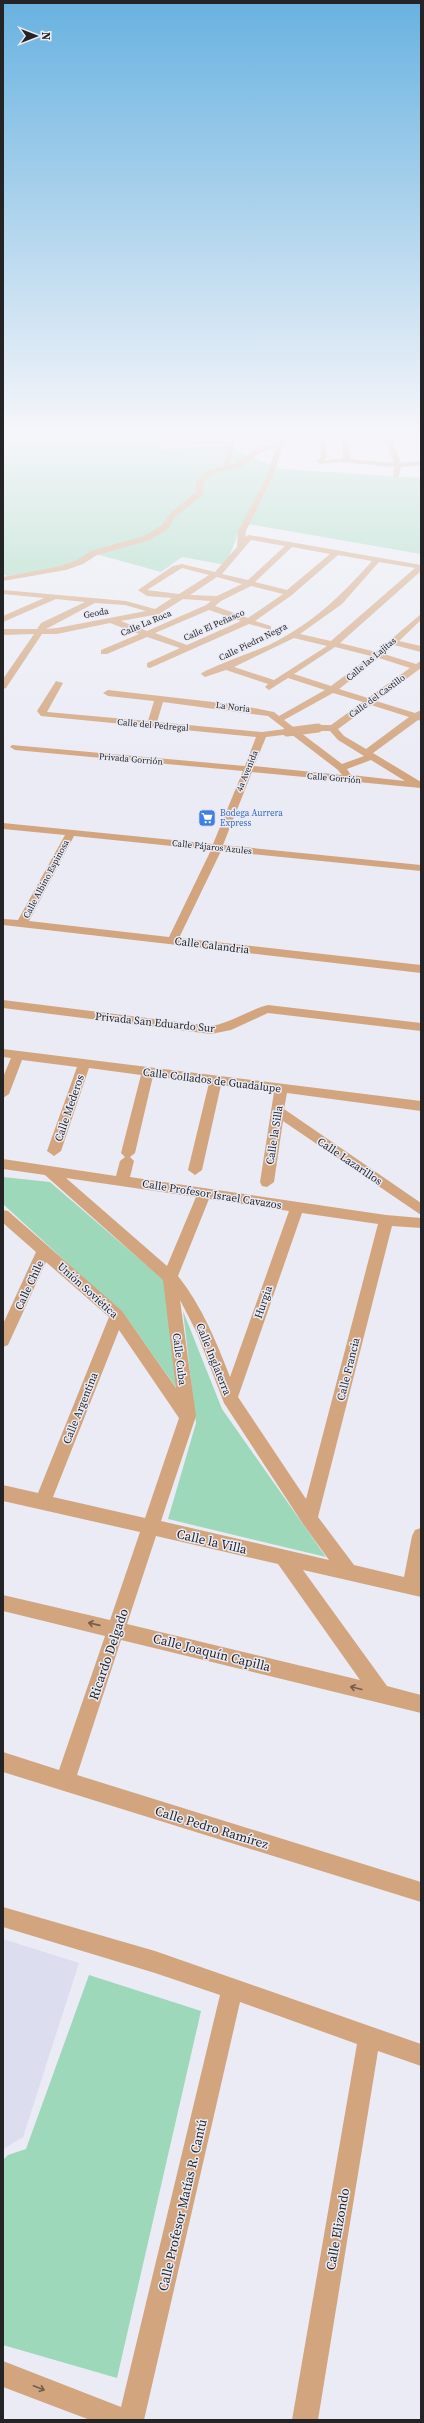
<svg xmlns="http://www.w3.org/2000/svg" width="424" height="2423" viewBox="0 0 424 2423" font-family="'Source Serif 4',serif">
<rect width="100%" height="100%" fill="#eaebf5"/>
<path fill="#dcddee" d="M3,1939L79,1963L23,2137L3,2149Z"/>
<path fill="#9dd8ba" d="M3,434H228L226,437L160,440L161,449L225,446L280,469L421,478V554L242,523L226,565L182,557L161,572L96,554L65,566L7,576L3,574Z
M3,1177L50,1182L165,1281L180,1393L126,1317L3,1204Z
M183,1311L222,1409L326,1557L168,1519L196,1423Z
M89,1975L201,2011L117,2378L3,2345V2160L8,2155L26,2149Z"/>
<g fill="none" stroke-linecap="round" stroke-linejoin="round">
<path fill="#d3a57e" fill-rule="evenodd" d="M231,434H237L230,465L236,463L257,448L277,443L281,434H287L272,478L246,531L245,537L249,535L421,565V571L340,643L376,652L421,614V620L399,641L421,646V652L394,645L384,654L416,664L421,661V668L376,701L415,713L421,710V721L418,720L373,753L421,782V788L252,772L223,845L421,865V871L221,851L179,938L421,965V973L3,925V919L18,920L65,835L3,829V823L213,844L243,771L15,750L10,747L12,745L245,766L256,737L41,716L37,711L56,681L63,683L47,712L148,721L154,701L108,696L103,693L108,690L239,705L274,712L279,716L325,690L288,678L269,690L265,687L268,684L226,670L205,677L201,674C205,669 259,650 271,644C313,623 341,596 372,561L338,555L292,595L255,621L271,626V630L249,624L150,668L147,667V663L180,648L147,637L107,654H101V650L139,634L110,623L57,634H42L6,688L3,689V679L34,634L3,635V629H37L41,623L85,602L56,599L3,622V616L44,598L3,594V590L126,601L155,609L172,598L147,596L138,590L173,566L182,564L215,572L237,547L238,531L266,478L276,448C254,452 256,459 240,467C224,474 218,467 204,481L203,495L175,517L168,529L150,540L97,555L83,564L66,570L3,581V577L61,566L77,560L91,551L144,536L162,525L169,514L196,492V481L208,470L224,466L228,444L189,443L187,440H229ZM251,540L285,546L248,580L222,574ZM292,547L330,554L287,590L255,582ZM379,562L415,568L331,641L300,634L342,604ZM182,568L209,575L179,594L147,590ZM217,577L242,584L217,596L190,595ZM251,586L283,594L248,618L215,606L221,601ZM183,599L211,601L206,605L147,631L121,621L159,614ZM95,603L125,605L146,611L57,628L46,629ZM209,610L241,621L187,645L155,633ZM294,638L327,646L274,680L234,667ZM335,647L371,656L331,686L294,674ZM379,658L410,668L368,698L339,689ZM333,693L363,702L331,725H318L313,728L318,731H330L338,740L364,756L342,764L284,720ZM163,702L268,716L285,729L262,732L157,722ZM371,705L409,717L366,749L344,736L338,729ZM291,734L338,770L342,775L254,766L266,737ZM371,760L405,781L351,775L347,769ZM74,836L211,850L169,937L29,921Z
M318,434H324L327,456L324,461L343,458L342,434H348L350,459L394,463L383,434H389L401,463L421,461V465L401,467L399,476L396,478L393,476L394,467L342,462L320,464L317,462L321,456Z
M3,1000L211,1026C231,1023 248,1010 268,1005L421,1023V1031L268,1013L231,1030L211,1034L3,1008Z
M3,1049L421,1101V1111L287,1093L284,1109L421,1203V1215L283,1121L274,1182L267,1187L262,1186L260,1182L274,1092L221,1085L202,1170L195,1175L188,1170L209,1083L153,1076L135,1153L130,1157L134,1161L130,1177L386,1215L421,1218V1228L392,1226L318,1517L354,1565L404,1577L412,1536L415,1530L421,1528V1597L303,1570L387,1686L421,1695V1713L121,1640L77,1775L421,1882V1902L3,1772V1752L59,1770L105,1636L3,1611V1595L110,1620L140,1532L3,1501V1485L38,1493L109,1317L46,1262L8,1345L3,1347V1324L36,1252L3,1223V1210L8,1211L122,1311L176,1388L163,1280L45,1175L3,1169V1159L116,1176L120,1161L125,1157L121,1153L141,1075L89,1068L61,1151L54,1156L47,1151L77,1067L22,1060L9,1094L3,1098V1077L11,1058L3,1057ZM66,1178L196,1197L167,1266ZM209,1199L289,1211L230,1377C216,1341 202,1306 178,1276ZM302,1213L378,1224L306,1499L238,1397ZM180,1300L197,1333L224,1403L303,1524L329,1560L161,1521L196,1416ZM119,1330L179,1418L145,1518L53,1497ZM156,1536L278,1564L360,1680L127,1624Z
M3,1907L155,1951L421,2044V2066L378,2051L318,2420H292L357,2044L240,2002L144,2420H90L3,2387V2361L121,2407L220,1995L155,1973L3,1927Z"/>
<path stroke="#d3a57e" stroke-width="9" d="M287,732L318,728"/>
</g>
<defs><path id="oneway-shaft" d="M-6 0H5M1.5-3L5.5 0L1.5 3" fill="none" stroke-width="1.6" stroke-linecap="round" stroke-linejoin="round"/></defs>
<g stroke="#735e4e">
<use href="#oneway-shaft" transform="translate(94 1624) rotate(-167)"/>
<use href="#oneway-shaft" transform="translate(356 1688) rotate(-166)"/>
<use href="#oneway-shaft" transform="translate(39 2388) rotate(21)"/>
</g>
<linearGradient id="sky" x2="0" y2="1"><stop stop-color="#68b2e0"/><stop offset="0.56" stop-color="#f6f6fa"/><stop offset="1" stop-color="#f6f6fa" stop-opacity="0"/></linearGradient>
<rect width="424" height="773" fill="url(#sky)"/>
<defs>
<symbol id="supermarket-square" viewBox="-11 -11 22 22"><rect x="-9" y="-9" width="18" height="18" rx="4" fill="#3f7fe0" stroke="#eaebf5"/><path d="M-6-5.5h2.5l.6 2H6L4.5 2H-2.5L-4.4-4H-6ZM-1.5 3.2a1.3 1.3 0 1 0 .1 0ZM3 3.2a1.3 1.3 0 1 0 .1 0Z" fill="#fff"/></symbol>
</defs>
<g fill-rule="evenodd">
<use href="#supermarket-square" x="197" y="808" width="20" height="20"/>
</g>
<g text-anchor="middle" stroke-width="3" stroke-linejoin="round" paint-order="stroke">
<g font-size="9" fill="#242427" stroke="#eaebf5">
<text transform="translate(96 613) rotate(-11)" y="3">Geoda</text>
<text transform="translate(146 623) rotate(-23)" y="3">Calle La Roca</text>
<text transform="translate(214 625) rotate(-24)" y="3">Calle El Peñasco</text>
<text transform="translate(253 642) rotate(-26)" y="3">Calle Piedra Negra</text>
<text transform="translate(371 659) rotate(-40)" y="3">Calle las Lajitas</text>
<text transform="translate(377 696) rotate(-36)" y="3">Calle del Castillo</text>
<text transform="translate(233 707) rotate(7)" y="3">La Noria</text>
<text transform="translate(153 725) rotate(5)" y="3">Calle del Pedregal</text>
<text transform="translate(131 759) rotate(5)" y="3">Privada Gorrión</text>
<text transform="translate(247 771) rotate(-68)" y="3">4a Avenida</text>
<text transform="translate(334 778) rotate(5)" y="3">Calle Gorrión</text>
<text transform="translate(212 847) rotate(6)" y="3">Calle Pájaros Azules</text>
<text transform="translate(46 879) rotate(-62)" y="3">Calle Albino Espinosa</text>
</g>
<g font-size="9" fill="#366cbe" stroke="#eaebf5" text-anchor="start">
<text x="220" y="816">Bodega Aurrera<tspan x="220" dy="10">Express</tspan></text>
</g>
<g font-size="11" fill="#242427" stroke="#eaebf5">
<text transform="translate(212 945) rotate(7)" y="4">Calle Calandria</text>
<text transform="translate(155 1022) rotate(6)" y="4">Privada San Eduardo Sur</text>
<text transform="translate(212 1080) rotate(7)" y="4">Calle Collados de Guadalupe</text>
<text transform="translate(69 1108) rotate(-71)" y="4">Calle Mederos</text>
<text transform="translate(274 1135) rotate(-81)" y="4">Calle la Silla</text>
<text transform="translate(350 1161) rotate(34)" y="4">Calle Lazarillos</text>
<text transform="translate(212 1194) rotate(9)" y="4">Calle Profesor Israel Cavazos</text>
<text transform="translate(29 1285) rotate(-65)" y="4">Calle Chile</text>
<text transform="translate(88 1290) rotate(42)" y="4">Unión Soviética</text>
<text transform="translate(263 1302) rotate(-71)" y="4">Hurgia</text>
<text transform="translate(180 1359) rotate(83)" y="4">Calle Cuba</text>
<text transform="translate(214 1359) rotate(68)" y="4">Calle Inglaterra</text>
<text transform="translate(348 1369) rotate(-76)" y="4">Calle Francia</text>
<text transform="translate(80 1408) rotate(-68)" y="4">Calle Argentina</text>
</g>
<g font-size="13" fill="#242427" stroke="#eaebf5">
<text transform="translate(212 1541) rotate(13)" y="5">Calle la Villa</text>
<text transform="translate(212 1652) rotate(14)" y="5">Calle Joaquín Capilla</text>
<text transform="translate(108 1654) rotate(-71)" y="5">Ricardo Delgado</text>
<text transform="translate(212 1827) rotate(17)" y="5">Calle Pedro Ramírez</text>
<text transform="translate(182 2205) rotate(-77)" y="5">Calle Profesor Matías R. Cantú</text>
<text transform="translate(337 2229) rotate(-80)" y="5">Calle Elizondo</text>
</g>
</g>
<rect width="424" height="2423" fill="none" stroke="#242427" stroke-width="8"/>
<g transform="translate(36 36) rotate(90)" stroke="#eaebf5" stroke-width="3" paint-order="stroke">
<path d="M0-3L7 15L0 10L-7 15Z" fill="#242427"/>
<text y="-6" font-size="11" font-weight="bold" text-anchor="middle" fill="#242427">N</text>
</g>
</svg>
